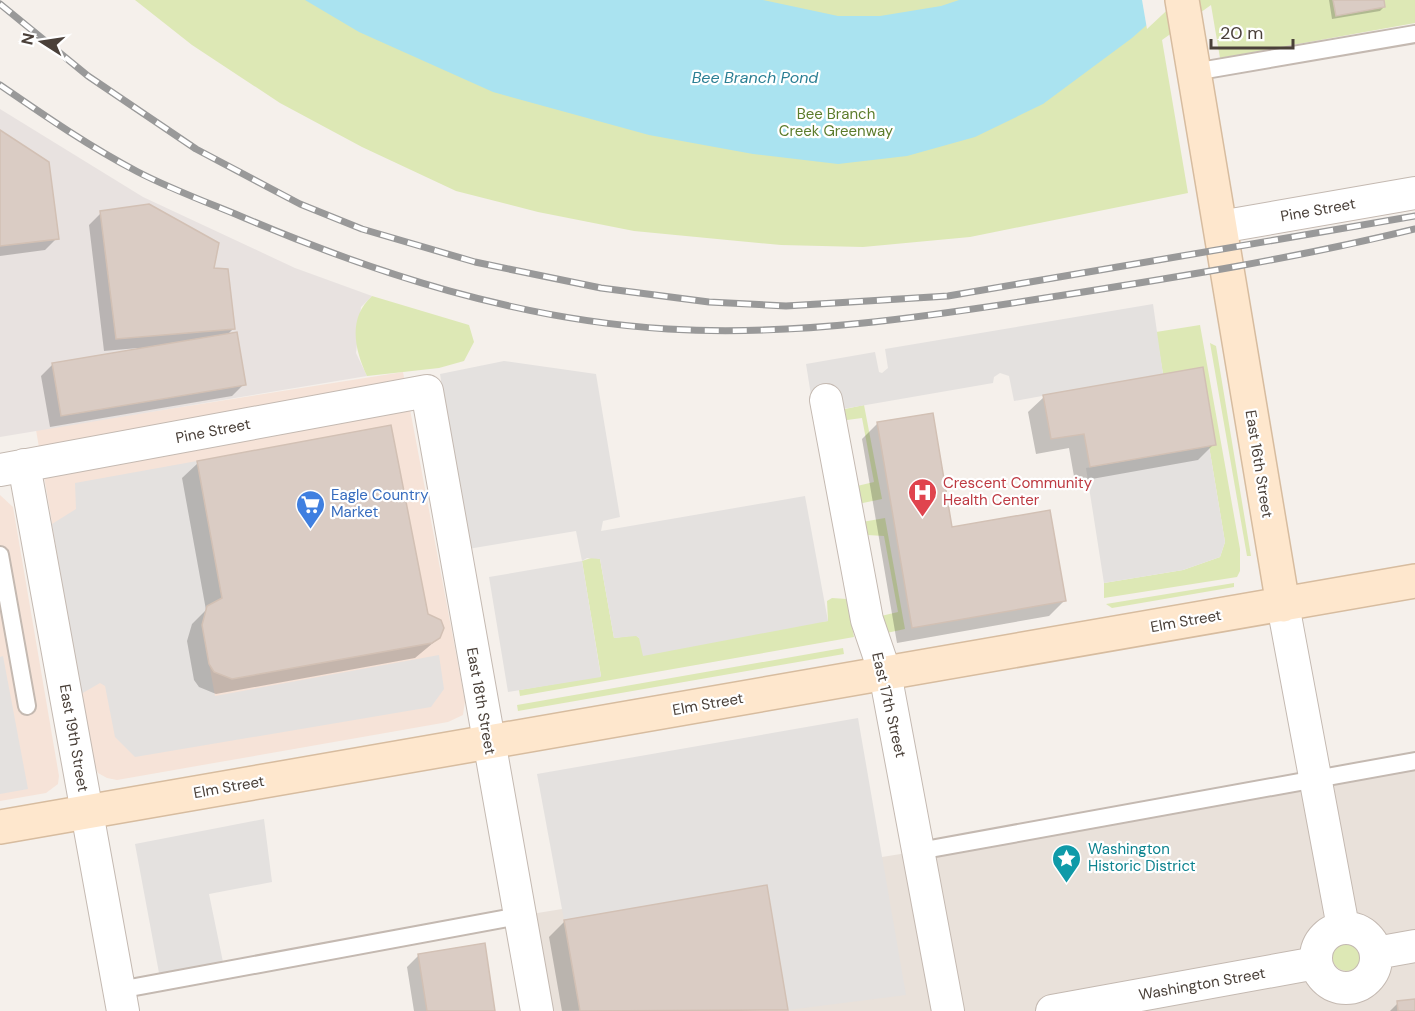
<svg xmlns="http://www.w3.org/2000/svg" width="1415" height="1011" viewBox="0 0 1415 1011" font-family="'DM Sans',sans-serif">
<rect width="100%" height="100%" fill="#f5f0eb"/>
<path fill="#e9e1da" d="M1415,761V1011H537L519,916L919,851Z"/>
<path fill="#f6e3d8" d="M403,372L465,701L463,715L448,722L117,780L107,778L98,773L93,761L36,430Z
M0,495L13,507L59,776L58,784L46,793L0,801Z"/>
<path fill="#e8e2e0" d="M0,109L143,197L295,268L372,296L361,307L356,353L367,376L0,437Z"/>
<path fill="#dde8b5" d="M135,0H1415V23L1220,58L1211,5L1162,40L1188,193L970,237L863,247L781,245L634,231L538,212L456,191L362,147L280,103L192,45Z
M372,296L469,325L474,342L464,361L439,368L367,376C354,348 348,318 372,296Z
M1200,325L1240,549V571L1237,577L1104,598V583L1183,570L1220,557L1225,542L1209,446L1163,374L1156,332Z
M1210,343L1216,346L1251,556H1247Z
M864,405L882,499L858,504L857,486L874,482L862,418L847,420L843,413L845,409Z
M885,518L905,629L882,634L881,616L898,612L884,536L867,535L862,522Z
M594,557L600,559L614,638L636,635L639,638L828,621L827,601L832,598L847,599L854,637L520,696L519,690L601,676L582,561Z
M1234,583V587L1112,608L1106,604Z
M843,648L844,654L518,711L517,705Z
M1332 956a15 15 0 1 1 30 0a15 15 0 1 1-30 0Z"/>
<path fill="#e4e1df" d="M1153,304L1163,374L1014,401L1009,376L1000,373L994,377L993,383L814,414L806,364L875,352L879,372L882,373L888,368L885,349Z
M504,361L596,374L620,517L603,521L601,531L805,496L828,621L643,656L639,638L636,636L614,638L600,559L587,558L582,561L601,677L508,692L489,577L582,561L576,531L468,549L440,374Z
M1209,446L1225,542L1220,557L1183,570L1104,583L1086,468Z
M197,461L222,598L208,606L202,625L215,696L439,655L444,689L431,707L135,757L115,737L105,686L100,683L81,694L52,524L76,509L75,483Z
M3,656L28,789L0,794V657Z
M858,718L906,995L788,1010L767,885L564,920L537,774Z
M264,819L272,882L209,894L223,962L159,973L135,844Z"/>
<path fill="#aae3f0" d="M305,0H763L838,16H880L941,6L959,0H1175L1132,38L1043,104L975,137L907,156L838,164L753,154L649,135L493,92L359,32Z"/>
<path fill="#f5f0eb" d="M1142,0H1178L1147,29Z"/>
<path fill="#0003" d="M1329,0H1383L1384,7L1380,11L1332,19Z
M0,132L57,238L45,250L0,256Z
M101,213L213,270L234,328L227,335L244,384L232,396L50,427L41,376L53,364L138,350V348L104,351L89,225Z
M1044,397L1214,444L1198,460L1075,482L1069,448L1036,454L1028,412Z
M878,423L951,528L1064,601L1049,616L897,643L862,439Z
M198,463L426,615L439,638L415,658L216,694L199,687L194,680L187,641L192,624L206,610L182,478Z
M565,921L786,1009L562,1011L549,937Z
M419,955L494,1011H414L407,967Z
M1415,1001V1011H1390L1398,1003Z"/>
<path fill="#daccc4" stroke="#d2c0b4" stroke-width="1.5" d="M1333,0H1384L1385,7L1336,16Z
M0,130L49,162L59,239L0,246Z
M149,204L219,243L214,268L228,269L235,329L116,339L100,211Z
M237,332L246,385L61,416L52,363Z
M1203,367L1216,445L1090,467L1084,434L1051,439L1043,395Z
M933,413L952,527L1050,510L1066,601L912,628L877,422Z
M391,425L428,614L441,620L444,628L440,638L432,643L232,679L214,672L209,664L202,625L207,606L222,598L197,461Z
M767,885L788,1010L580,1011L564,920Z
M485,943L495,1011H427L418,954Z
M1415,999V1011H1398L1397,1001Z"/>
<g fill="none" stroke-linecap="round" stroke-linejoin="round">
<defs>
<path id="lane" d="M1194,72L1415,34
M0,555L27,706
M919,851L1415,761
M119,990L519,916"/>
<path id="street" d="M1220,227L1415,193
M826,400L867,620L885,673L948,1011
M24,465L123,1011
M0,470L427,391L537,1011
M1283,605L1343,927
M1316 958a30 30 0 1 1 60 0a30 30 0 1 1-60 0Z
M1376,953L1415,946
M1052,1011L1316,963"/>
<path id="secondary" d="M1182,0L1283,605
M0,827L1415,581"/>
</defs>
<use href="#lane" stroke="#c4b9b1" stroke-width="20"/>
<use href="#street" stroke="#c4b9b1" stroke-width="34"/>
<use href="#secondary" stroke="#d7bc9f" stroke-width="36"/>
<use href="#lane" stroke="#fff" stroke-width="16"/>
<use href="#street" stroke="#fff" stroke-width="32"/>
<use href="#secondary" stroke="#fee7cd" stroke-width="33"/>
<defs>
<path id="rail" d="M0,4L88,76L196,149L300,204L362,229L475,262L601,288L709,302L786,306L948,296L1415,216
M0,85C45,116 90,147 138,172C171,189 206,202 240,216C376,274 519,320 668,329C798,337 930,316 1058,296C1178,277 1297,258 1415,229"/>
</defs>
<use href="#rail" stroke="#999" stroke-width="7"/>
<use href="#rail" stroke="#fff" stroke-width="4.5" stroke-dasharray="14" stroke-linecap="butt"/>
</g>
<defs>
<symbol id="hospital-pin" viewBox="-11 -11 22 30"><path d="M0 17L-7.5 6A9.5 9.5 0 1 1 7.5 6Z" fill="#e0444e" stroke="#fff"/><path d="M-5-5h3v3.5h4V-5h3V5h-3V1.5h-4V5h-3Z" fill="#fff"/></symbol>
<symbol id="supermarket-pin" viewBox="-11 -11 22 30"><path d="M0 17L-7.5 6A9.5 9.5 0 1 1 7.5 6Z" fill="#3f7fe0" stroke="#fff"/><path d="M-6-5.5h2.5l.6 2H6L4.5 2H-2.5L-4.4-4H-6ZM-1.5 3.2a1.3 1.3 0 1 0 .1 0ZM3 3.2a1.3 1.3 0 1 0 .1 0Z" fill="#fff"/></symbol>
<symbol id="sight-pin" viewBox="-11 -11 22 30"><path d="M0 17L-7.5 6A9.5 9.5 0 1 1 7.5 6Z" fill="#0f9aa8" stroke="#fff"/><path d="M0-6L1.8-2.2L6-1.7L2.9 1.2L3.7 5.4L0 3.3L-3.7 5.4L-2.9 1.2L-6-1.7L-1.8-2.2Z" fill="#fff"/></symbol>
</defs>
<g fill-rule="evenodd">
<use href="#hospital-pin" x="906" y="476" width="33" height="45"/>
<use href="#supermarket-pin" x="294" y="488" width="33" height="45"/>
<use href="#sight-pin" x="1050" y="842" width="33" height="45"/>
</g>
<g text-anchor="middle" stroke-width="4.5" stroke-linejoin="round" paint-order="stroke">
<g font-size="15" fill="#5c7c2c" stroke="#fff">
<text x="836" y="119">Bee Branch<tspan x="836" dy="17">Creek Greenway</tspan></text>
</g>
<g font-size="15" fill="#4a4039" stroke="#fff">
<text transform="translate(1318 210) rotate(-10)" y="5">Pine Street</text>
<text transform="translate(213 431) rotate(-11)" y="5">Pine Street</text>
<text transform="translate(1259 464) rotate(81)" y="5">East 16th Street</text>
<text transform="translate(1186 621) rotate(-10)" y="5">Elm Street</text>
<text transform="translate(481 701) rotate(80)" y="5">East 18th Street</text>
<text transform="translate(708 704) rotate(-10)" y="5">Elm Street</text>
<text transform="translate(889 705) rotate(77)" y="5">East 17th Street</text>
<text transform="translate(74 738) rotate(80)" y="5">East 19th Street</text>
<text transform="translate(229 787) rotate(-10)" y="5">Elm Street</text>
<text transform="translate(1202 984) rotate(-10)" y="5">Washington Street</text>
</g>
<g font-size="15" fill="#be3a42" stroke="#fff" text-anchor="start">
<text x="943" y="488">Crescent Community<tspan x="943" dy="17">Health Center</tspan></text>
</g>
<g font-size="15" fill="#366cbe" stroke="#fff" text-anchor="start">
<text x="331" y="500">Eagle Country<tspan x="331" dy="17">Market</tspan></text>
</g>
<g font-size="15" fill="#0d838f" stroke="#fff" text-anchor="start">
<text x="1088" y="854">Washington<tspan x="1088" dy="17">Historic District</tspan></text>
</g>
<g font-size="16" font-style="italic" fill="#2b7f94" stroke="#fff">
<text x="755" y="83">Bee Branch Pond</text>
</g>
</g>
<g transform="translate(42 42) rotate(282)" stroke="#ffffff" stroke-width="4.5" paint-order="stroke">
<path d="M0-4.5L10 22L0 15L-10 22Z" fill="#4a4039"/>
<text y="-9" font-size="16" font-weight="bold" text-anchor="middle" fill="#4a4039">N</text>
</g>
<path d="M1211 39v9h82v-9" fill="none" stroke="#4a4039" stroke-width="3"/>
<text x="1220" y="39" font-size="18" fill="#4a4039" stroke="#ffffff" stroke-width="4.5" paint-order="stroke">20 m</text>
</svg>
